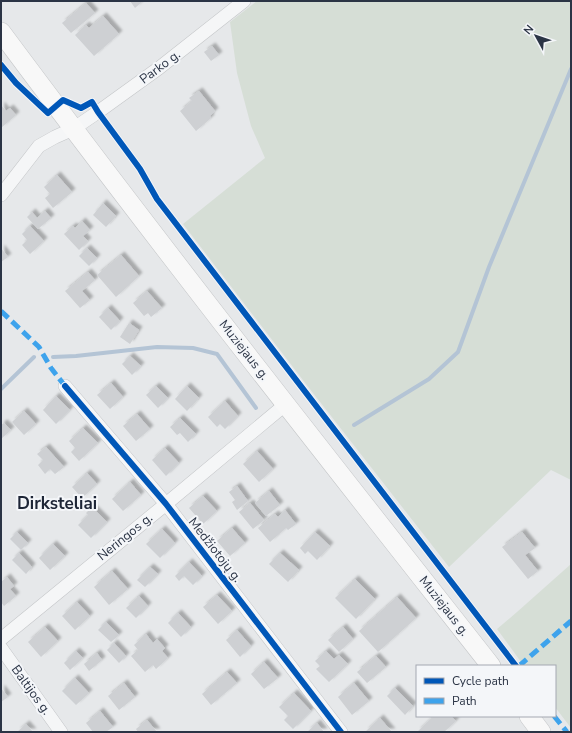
<svg xmlns="http://www.w3.org/2000/svg" width="572" height="733" viewBox="0 0 572 733" font-family="'Nunito Sans',sans-serif">
	<style>
		.green { fill: #d6ded6 }
		.lines { fill: none; stroke-linecap: round; stroke-linejoin: round }
		.stream { stroke: #b4c4d5; stroke-width: 4 }
		.building { fill: #ced0d3; filter: url(#shadow) }
		.minor-casing { stroke: #c4c6c8; stroke-width: 14 }
		.secondary-casing { stroke: #c4c6c8; stroke-width: 20 }
		.minor { stroke: #f5f6f7; stroke-width: 13 }
		.secondary { stroke: #f8f8f8; stroke-width: 19 }
		.quiet { stroke: #3ea3ec; stroke-width: 5; stroke-dasharray: 10 5; stroke-linecap: butt }
		.cycleway-casing { stroke: #f4f6f9; stroke-width: 8 }
		.cycleway { stroke: #0057b8; stroke-width: 6 }
		.labels { text-anchor: middle; dominant-baseline: central; stroke-width: 4; stroke-linejoin: round; paint-order: stroke }
		.street-label { font-size: 13px; fill: #2b3445; stroke: #f4f6f9 }
		.district-label { font-size: 17px; font-weight: bold; fill: #1d2536; stroke: #f4f6f9 }
	</style>
	<defs>
		<filter id="shadow"><feDropShadow dx="3.5" dy="-3.5" stdDeviation="1" flood-color="#0004"/></filter>
	</defs>
	<rect width="100%" height="100%" fill="#e6e8ea"/>
	<g class="green">
		<polygon points="257,1 571,1 571,480 551,470 449,567 306,384 183,224 265,158 251,126 237,73 230,22"/>
		<polygon points="571,564 571,728 555,707 555,666 524,666 497,629 517,612"/>
	</g>
	<g class="lines">
		<g class="stream">
			<polyline points="53,357 76,356 157,347 193,348 217,354 256,408"/>
			<polyline points="1,389 34,357"/>
			<polyline points="354,425 429,379 458,352 489,267 571,69"/>
		</g>
	</g>
	<g class="building">
		<polygon points="130,1 143,1 135,8"/>
		<polygon points="86,3 95,13 71,33 62,23"/>
		<polygon points="103,16 119,34 94,56 75,35 86,25 89,28"/>
		<polygon points="212,46 219,55 211,61 204,52"/>
		<polygon points="199,91 215,111 210,116 211,118 196,131 180,111 192,101 189,98"/>
		<polygon points="1,105 6,111 10,108 16,115 1,128"/>
		<polygon points="57,175 72,192 53,208 45,198 50,194 44,187"/>
		<polygon points="103,203 116,216 106,227 93,215"/>
		<polygon points="45,211 51,218 38,229 27,217 32,212 37,218"/>
		<polygon points="82,221 90,230 83,236 88,241 79,250 64,234 73,226 75,228"/>
		<polygon points="30,226 44,241 30,254 22,245 27,240 22,234"/>
		<polygon points="1,248 8,257 1,262"/>
		<polygon points="87,248 97,258 89,266 79,256"/>
		<polygon points="121,255 139,276 116,297 97,275"/>
		<polygon points="88,272 95,280 82,291 90,300 80,308 65,291"/>
		<polygon points="147,291 162,308 151,317 148,313 144,316 133,303"/>
		<polygon points="108,308 120,321 111,330 99,317"/>
		<polygon points="129,323 139,330 130,344 120,337"/>
		<polygon points="130,356 141,366 132,375 122,364"/>
		<polygon points="111,383 123,397 110,409 97,395"/>
		<polygon points="156,386 168,398 158,408 146,395"/>
		<polygon points="187,386 199,398 187,411 175,399"/>
		<polygon points="56,396 70,410 56,424 43,410"/>
		<polygon points="225,401 238,416 225,429 220,424 217,427 208,417"/>
		<polygon points="24,411 36,424 24,435 12,422"/>
		<polygon points="137,414 150,429 136,441 123,426"/>
		<polygon points="180,418 196,434 188,442 180,433 177,435 170,427"/>
		<polygon points="4,423 11,430 1,439 1,425"/>
		<polygon points="83,428 98,443 79,461 71,452 75,448 69,441"/>
		<polygon points="46,447 64,467 55,474 50,469 45,474 38,465 43,460 37,454"/>
		<polygon points="165,448 179,463 166,476 152,460"/>
		<polygon points="257,451 273,469 259,482 243,464"/>
		<polygon points="87,473 97,484 82,498 72,487"/>
		<polygon points="130,482 141,495 123,511 112,499"/>
		<polygon points="237,486 248,501 237,510 232,502 235,500 229,492"/>
		<polygon points="269,491 280,505 266,516 255,503"/>
		<polygon points="203,496 217,511 203,524 189,508"/>
		<polygon points="250,503 264,520 253,529 239,512"/>
		<polygon points="92,507 107,522 91,538 78,525 88,515 86,513"/>
		<polygon points="285,510 296,524 288,530 286,528 270,542 258,528 275,514 278,517"/>
		<polygon points="232,528 245,543 230,556 217,541"/>
		<polygon points="162,529 175,543 160,558 146,544"/>
		<polygon points="17,532 28,543 21,550 10,539"/>
		<polygon points="315,532 330,546 317,560 308,551 305,554 300,548"/>
		<polygon points="522,532 535,548 525,555 538,571 528,579 502,547"/>
		<polygon points="53,544 65,556 50,570 39,558"/>
		<polygon points="19,553 32,567 26,574 12,560"/>
		<polygon points="280,553 299,570 288,582 269,564"/>
		<polygon points="189,562 202,576 193,585 184,576 179,581 175,576"/>
		<polygon points="150,567 158,574 145,587 137,580"/>
		<polygon points="112,571 128,589 109,605 94,587"/>
		<polygon points="7,577 14,586 10,589 16,596 4,606 1,602 1,582"/>
		<polygon points="355,579 375,599 356,619 335,598"/>
		<polygon points="217,595 232,611 218,624 203,607"/>
		<polygon points="139,596 148,606 136,618 126,608"/>
		<polygon points="397,597 416,618 378,652 359,631"/>
		<polygon points="77,602 90,616 75,630 62,616"/>
		<polygon points="178,613 191,627 181,637 168,623"/>
		<polygon points="106,622 119,635 111,642 98,630"/>
		<polygon points="45,627 58,641 41,657 28,642"/>
		<polygon points="343,627 353,639 339,652 328,640"/>
		<polygon points="237,630 251,646 240,657 226,640"/>
		<polygon points="146,634 153,643 157,639 165,648 162,651 168,658 156,669 153,665 145,672 131,656 138,650 134,645"/>
		<polygon points="114,643 126,656 119,663 107,650"/>
		<polygon points="76,651 83,658 70,670 64,663"/>
		<polygon points="326,651 334,659 339,655 348,664 329,682 316,669 320,666 315,661"/>
		<polygon points="97,653 102,660 89,671 84,664"/>
		<polygon points="376,656 386,667 367,683 357,672"/>
		<polygon points="264,662 278,678 264,689 251,674"/>
		<polygon points="227,672 237,683 211,705 202,694"/>
		<polygon points="75,678 89,693 76,705 62,691"/>
		<polygon points="124,683 135,697 119,710 108,696"/>
		<polygon points="354,683 369,701 352,715 338,697"/>
		<polygon points="1,688 8,697 1,702"/>
		<polygon points="395,688 413,706 405,715 387,696"/>
		<polygon points="294,693 311,711 293,729 284,720 288,716 279,707"/>
		<polygon points="100,711 113,727 106,732 93,732 86,723"/>
		<polygon points="434,716 451,716 456,721 444,732 417,732"/>
		<polygon points="380,718 392,732 365,732"/>
		<polygon points="147,720 157,732 138,732 136,729"/>
		<polygon points="317,723 324,732 307,732"/>
		<polygon points="26,724 33,732 17,732"/>
	</g>
	<g class="lines">
		<defs>
			<g id="minor">
				<polyline points="1,195 39,146 55,137 73,129 98,112 159,68 244,1"/>
				<polyline points="65,386 166,504 341,732"/>
				<polyline points="1,639 166,504 286,404"/>
				<polyline points="1,648 61,732"/>
			</g>
			<g id="secondary">
				<path d="M1,32C160,246 326,456 491,666"/>
				<polyline points="529,716 541,732"/>
			</g>
		</defs>
		<use href="#minor" class="minor-casing"/>
		<use href="#secondary" class="secondary-casing"/>
		<use href="#minor" class="minor"/>
		<use href="#secondary" class="secondary"/>
		<g class="quiet">
			<polyline points="1,311 39,347 51,368 65,386"/>
			<polyline points="519,666 571,621"/>
			<polyline points="554,716 567,732"/>
		</g>
		<defs>
			<g id="cycleway">
				<polyline points="1,65 16,83 48,113 63,100 81,108 92,102 98,112 140,169 157,199 516,666"/>
				<polyline points="65,386 166,504 341,732"/>
			</g>
		</defs>
		<use href="#cycleway" class="cycleway-casing"/>
		<use href="#cycleway" class="cycleway"/>
	</g>
	<g class="labels">
		<g class="street-label">
			<text transform="translate(160 67) rotate(-37)">Parko g.</text>
			<text transform="translate(244 350) rotate(52)">Muziejaus g.</text>
			<text transform="translate(125 537) rotate(-39)">Neringos g.</text>
			<text transform="translate(215 550) rotate(52)">Medžiotojų g.</text>
			<text transform="translate(444 606) rotate(52)">Muziejaus g.</text>
			<text transform="translate(31 690) rotate(54)">Baltijos g.</text>
		</g>
		<g class="district-label">
			<text x="57" y="503">Dirksteliai</text>
		</g>
	</g>
	<rect width="572" height="733" fill="none" stroke="#2b3445" stroke-width="4"/>
	<rect x="416" y="665" width="140" height="52" fill="#f4f6f9" stroke="#a4a8b1"/>
	<rect x="424" y="678" width="20" height="6" fill="#0057b8" stroke="#a4a8b1"/>
	<text x="452" y="685" font-size="12" fill="#2b3445">Cycle path</text>
	<rect x="424" y="698" width="20" height="6" fill="#3ea3ec" stroke="#a4a8b1"/>
	<text x="452" y="705" font-size="12" fill="#2b3445">Path</text>
	<g transform="translate(536 36) rotate(310)" stroke="#f4f6f9" stroke-width="3" paint-order="stroke">
	<path d="M0-3L7 15L0 10L-7 15Z" fill="#2b3445"/>
	<text y="-6" font-size="11" font-weight="bold" text-anchor="middle" fill="#2b3445">N</text>
	</g>
</svg>
